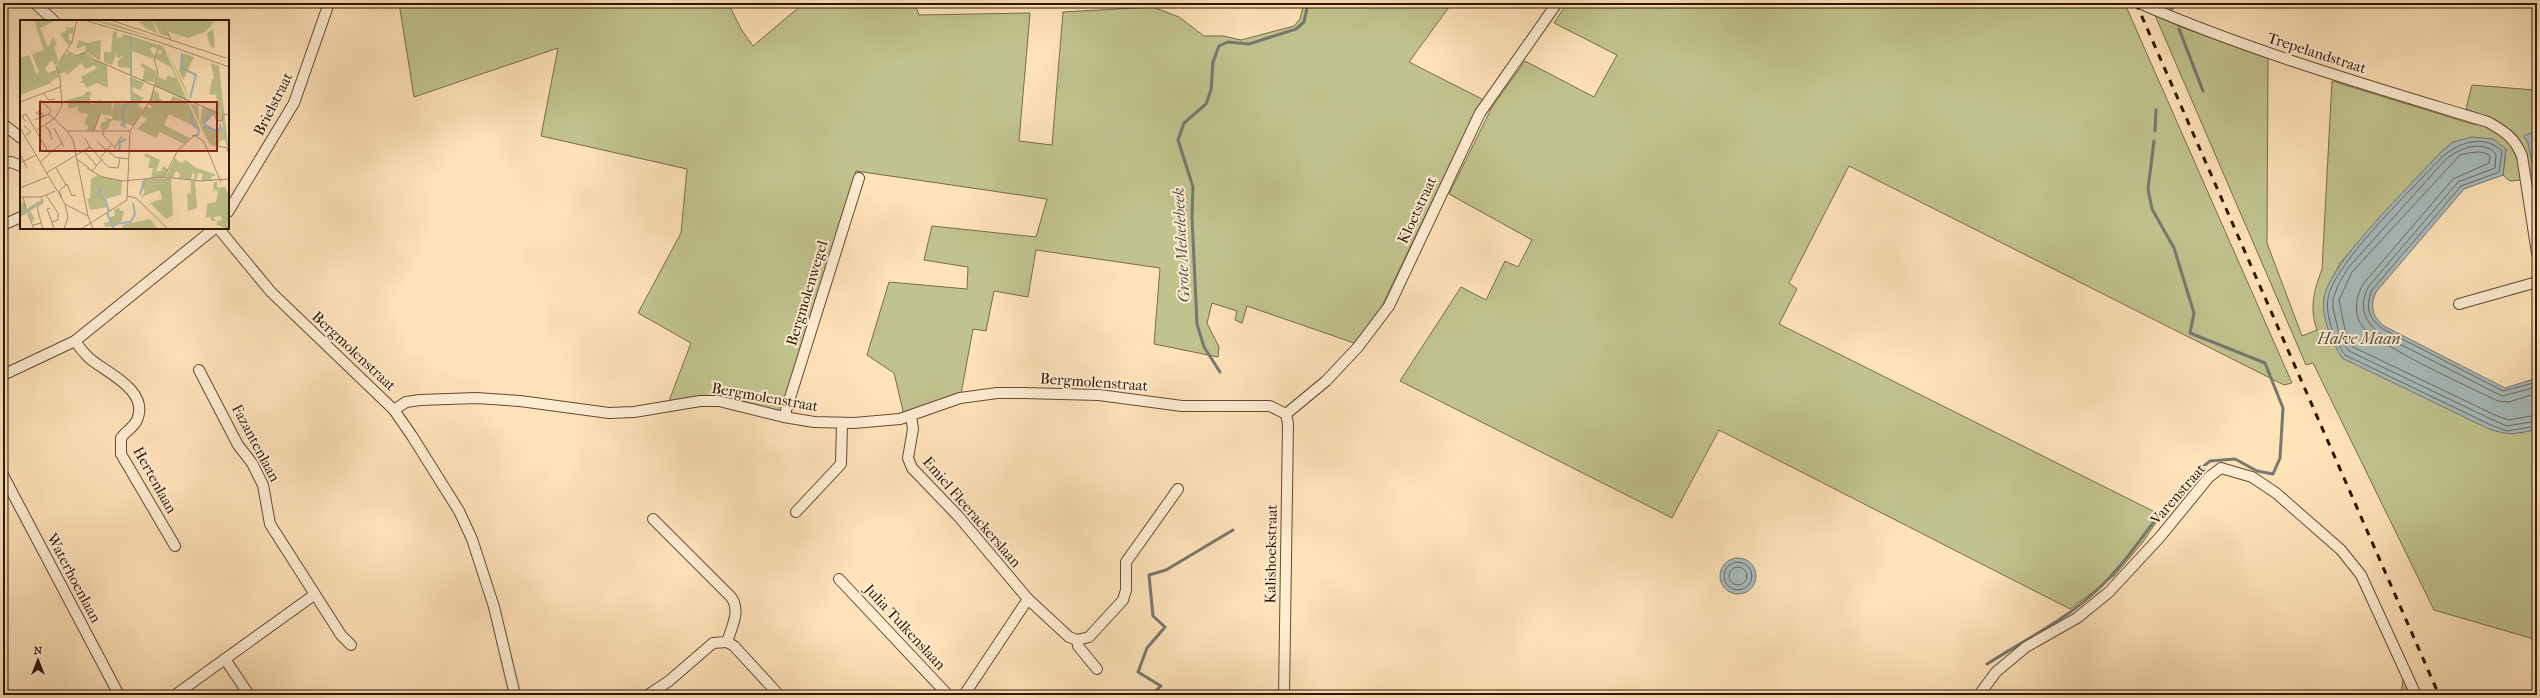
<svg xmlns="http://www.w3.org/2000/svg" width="2540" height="698" viewBox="0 0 2540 698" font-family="'IM FELL French Canon',serif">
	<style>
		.green { fill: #c1c38e; stroke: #786c49 }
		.water { fill: #a6babb; stroke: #767872 }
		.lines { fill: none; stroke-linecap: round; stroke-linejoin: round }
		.shore { stroke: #6a6860; stroke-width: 1 }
		.stream { stroke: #767872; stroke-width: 3 }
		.street-casing { stroke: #634931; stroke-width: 12 }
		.street { stroke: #feecd1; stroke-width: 10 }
		.rail { stroke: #2f1604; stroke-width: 3; stroke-dasharray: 7 7; stroke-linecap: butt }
		.labels { text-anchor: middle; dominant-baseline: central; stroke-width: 4; stroke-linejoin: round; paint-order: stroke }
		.street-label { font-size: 15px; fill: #2f1604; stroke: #feecd1 }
		.water-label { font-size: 16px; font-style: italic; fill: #594f44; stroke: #feecd1 }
		.inset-river { fill: none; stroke: #a6babb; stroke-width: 2 }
		.inset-road { fill: none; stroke: #ab9070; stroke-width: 1 }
		.view { fill: #8f2418; fill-opacity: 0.15; stroke: #8f2418; stroke-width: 2 }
		.inset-edge { fill: none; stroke: #2f1604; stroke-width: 2 }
	</style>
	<rect width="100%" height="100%" fill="#fee2b8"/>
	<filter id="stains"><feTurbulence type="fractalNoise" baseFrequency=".005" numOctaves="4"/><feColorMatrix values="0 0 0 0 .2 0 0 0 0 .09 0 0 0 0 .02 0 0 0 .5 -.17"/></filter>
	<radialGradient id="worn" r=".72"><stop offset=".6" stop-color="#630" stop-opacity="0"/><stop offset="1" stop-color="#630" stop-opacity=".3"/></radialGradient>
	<g class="green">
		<polygon points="399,3 728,3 741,29 753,46 804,3 904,3 916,7 919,15 1030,13 1019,141 1052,145 1063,12 1153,7 1179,17 1204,36 1223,36 1241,40 1294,26 1300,19 1304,3 1452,3 1409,62 1484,100 1473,116 1381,308 1354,343 1247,306 1242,323 1235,320 1237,311 1212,303 1207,323 1219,347 1218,357 1154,344 1160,268 1036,250 1028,297 994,291 986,331 973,329 961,394 904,415 894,373 867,355 889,282 967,289 968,267 924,260 932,226 1036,237 1047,199 856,171 784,412 719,395 669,401 691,343 638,313 681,233 687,169 541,136 558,48 414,97"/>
		<polygon points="1567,3 2125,4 2292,383 2284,385 1849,166 1789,283 1797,289 1779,324 2161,515 2143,542 2114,576 2070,609 1719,430 1672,518 1400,381 1461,287 1486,300 1505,261 1518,267 1532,240 1449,194 1492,107 1525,61 1594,97 1617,55 1554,23"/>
		<polygon points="2151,3 2177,3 2171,12"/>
		<path d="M2155,15L2181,27L2268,58L2267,243L2302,336L2317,330C2309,307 2314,291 2322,269L2332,81L2472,124C2505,126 2518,151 2522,180L2510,181L2503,175L2506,149L2453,142L2440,153L2340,263L2324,297V309L2520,433L2537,429V640L2434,610L2313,363L2306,365Z"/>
		<path d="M2472,85L2534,90L2537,111V228C2534,208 2529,150 2517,136C2505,123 2482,115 2466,109Z"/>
		<polygon points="2403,679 2411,695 2401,695"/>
	</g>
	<g class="water">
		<polygon points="2537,130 2537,187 2528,143 2524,136"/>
		<path d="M2472,137L2493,139L2506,149L2503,175L2464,189L2376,292C2370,307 2372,316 2384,326L2505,388L2537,378V429C2517,434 2509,436 2489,429L2342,358C2332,341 2321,318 2324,298C2329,263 2414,182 2440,153L2453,142Z"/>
		<circle cx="1738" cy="576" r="18"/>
	</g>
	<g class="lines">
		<g class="shore">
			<path d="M2537,382L2503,391L2383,329C2368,318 2365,307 2372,290L2461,186L2499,172L2502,151C2484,134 2460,142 2443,156C2416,185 2334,263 2328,298C2325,316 2335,341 2345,355L2491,425L2507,431L2537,426"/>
			<path d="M2537,387L2502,396L2380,334C2364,321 2358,305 2369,286L2458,182L2495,168L2496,154C2482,139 2460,148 2446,159L2348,268L2338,285L2333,299V308L2340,338L2349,351L2493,420L2507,426L2537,421"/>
			<path d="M2537,393L2509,402L2498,401C2473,389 2375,344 2362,326C2353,313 2356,295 2364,283L2453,179L2489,163L2490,156C2483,149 2469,153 2460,155L2352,272L2339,300L2346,335L2353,347L2495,415L2508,420L2537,415"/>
			<circle cx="1738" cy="576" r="14"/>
			<circle cx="1738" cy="576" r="9"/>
		</g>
		<g class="stream">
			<polyline points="2169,3 2171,8"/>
			<polyline points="2179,29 2203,91"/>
			<polyline points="2155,131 2156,110"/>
			<polyline points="1220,372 1204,347 1197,324 1192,217 1193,187 1178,140 1184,123 1206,104 1211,90 1213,62 1219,46 1228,42 1249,44 1296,29 1304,22 1308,3"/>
			<path d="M1987,664C2023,641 2064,621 2096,591C2139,552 2164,496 2210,461L2235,459L2257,471L2273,474L2280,458L2283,408L2265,363L2190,333L2194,313L2174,248L2152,209L2148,189L2154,141"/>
			<polyline points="1151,695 1161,686 1138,672 1147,648 1165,627 1153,616 1149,575 1166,570 1233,530"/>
			<polyline points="1966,695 1967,692"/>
		</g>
		<defs>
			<g id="street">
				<polyline points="35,3 54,21"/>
				<path d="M2139,3C2252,52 2370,86 2488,122C2504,131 2515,138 2522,156L2537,253"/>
				<polyline points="3,124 21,138"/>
				<polyline points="3,164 11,162 21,166"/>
				<polyline points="228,212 294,103 329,3"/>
				<polyline points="3,225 21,217"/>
				<polyline points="218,228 271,292 394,410 412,436 459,511 472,539 494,607 515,695"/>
				<polyline points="2459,304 2537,282"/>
				<path d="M75,341C79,347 84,353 89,358C105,372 150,390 137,420C134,427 126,431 121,438V454L175,546"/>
				<polyline points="199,370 238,445 252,463 263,485 270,524 341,635 351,645"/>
				<polyline points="3,375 75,341 215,228"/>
				<polyline points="394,410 406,402 420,400 476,398 520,401 609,413 634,412 700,401 719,401 784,417 814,422 854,423 900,419 960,398 997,393 1023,393 1099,395 1182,406 1270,406 1286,414"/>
				<polyline points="1286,414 1326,381 1358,347 1389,306 1480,113 1557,3"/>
				<polyline points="911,416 913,429 908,458 912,468 959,517 1028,599 1069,637 1077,640 1078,646 1097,669"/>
				<polyline points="784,417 859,178"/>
				<polyline points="3,475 119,695"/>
				<polyline points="796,512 841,464 842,423"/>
				<polyline points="839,579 948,695"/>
				<polyline points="1077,640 1089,637 1123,600 1126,590 1126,562 1178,489"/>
				<polyline points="727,642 734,646 779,695"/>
				<polyline points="225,659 249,695"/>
				<polyline points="175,695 314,595"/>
				<path d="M648,695L669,681L713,643L727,642C732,626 741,611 731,597L653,519"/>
				<polyline points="964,695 1028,599"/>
				<polyline points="1284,695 1288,424 1286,414"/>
				<polyline points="1979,695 1996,672 2026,647 2077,618 2109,592 2160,537 2209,477 2221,468 2252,477 2276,493 2341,550 2361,575 2416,695"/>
			</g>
		</defs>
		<use href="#street" class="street-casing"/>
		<use href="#street" class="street"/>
		<polyline class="rail" points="2136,3 2439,695"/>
	</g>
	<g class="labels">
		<g class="street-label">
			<text transform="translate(2317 53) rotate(18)">Trepelandstraat</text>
			<text transform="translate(273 104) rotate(-63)">Brielstraat</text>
			<text transform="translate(1417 210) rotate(-65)">Kloetstraat</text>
			<text transform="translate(807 293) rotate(-73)">Bergmolenwegel</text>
			<text transform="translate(354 351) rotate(43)">Bergmolenstraat</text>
			<text transform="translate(1094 382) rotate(4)">Bergmolenstraat</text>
			<text transform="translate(765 397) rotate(10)">Bergmolenstraat</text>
			<text transform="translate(256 443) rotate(62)">Fazantenlaan</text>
			<text transform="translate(155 480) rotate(61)">Hertenlaan</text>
			<text transform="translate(2178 494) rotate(-49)">Varenstraat</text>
			<text transform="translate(972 512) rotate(49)">Emiel Fleerackerslaan</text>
			<text transform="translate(1271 554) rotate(-89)">Kalishoekstraat</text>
			<text transform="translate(74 578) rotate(62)">Waterhoenlaan</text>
			<text transform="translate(905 627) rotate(47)">Julia Tulkenslaan</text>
		</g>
		<g class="water-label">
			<text transform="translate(1181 245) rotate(-93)">Grote Melselebeek</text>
			<text x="2359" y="338">Halve Maan</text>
		</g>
	</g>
	<g transform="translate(20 20)">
		<rect width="209" height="209" fill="#fee2b8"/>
		<path d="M14,0H36L20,8L28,27L33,17L37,25L34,26L38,40L35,46L32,40L25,48L28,53L36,50L39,57L31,61V63L0,75V38L9,35L16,54L19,52L12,34L24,30ZM71,0L92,3L135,18H134ZM117,0H132L138,14L126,8ZM133,0H141L149,17L140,14ZM143,0H196L185,12L168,18L149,12ZM54,7L53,14H49V20L53,21L49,25L47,24L40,14L46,11V8ZM193,9L195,27L194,28L190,26L187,13ZM93,11L97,12V18L103,17V14L139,25L137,29L132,27L130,29L134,35L133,39L112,31L111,48L98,47V41L104,36L97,38L96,34L92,45L84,42V32H91ZM59,20L68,23L81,20L80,41L65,31L66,25L56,29ZM140,26H143L168,82L135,66L138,57L146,60L147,56L156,58L151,47L134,38L136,33L141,34L142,31L138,30ZM145,27L165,67L170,82ZM64,32L71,39L87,44L88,68L77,63L67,68L64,63H59L63,61L61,57L81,46L76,48L74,45L66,49L61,43L47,55L45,52L39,54L37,48L44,35L49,33L55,37ZM162,33L174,37L163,60L159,51ZM122,43L137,52L135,62L122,61L125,49L121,46ZM191,43L199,46L209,134L205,120L200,121L198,127L190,125L181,107L170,83L178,86L180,105L182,88L198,90L196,75L189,74L192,59H194ZM192,92L196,95L197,101H202L204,110L195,112L182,106L183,100ZM111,57L124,63L120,70L111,66V71L124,78L118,86L123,89L114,106L105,103V107L100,106L101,101L92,100L87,109L83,111L80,107L82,102H87L85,98L92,99L93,96L80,94L74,111L67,110L68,106L64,104L68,94L58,92V86L49,89L47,80L62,76L68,71L72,73L69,76L72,85L78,80L92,83L91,92L94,83L110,84L113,74L111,72ZM133,70L139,73V78L144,82L150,81L153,76L168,82L180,109L149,94L144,105L170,118L164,124L140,112L136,118L117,109L127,99L121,96L126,86L131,89L132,86L128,84ZM126,133L140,140L136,151H141L143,146L148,149L144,157L131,158L133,148H128L130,139L124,136ZM155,138L161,143L166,140L176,148L195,154V156H192L191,161H181L183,154L178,153L176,161L174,160L175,154L172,153L171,160L159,158L160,154L156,151L153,158L146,156ZM77,155L102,161L101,175L85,179L88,186L84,188L70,190L67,179L70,178L71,159ZM151,158L153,195L146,199L130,183L142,179L140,170L121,177L125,172L122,167L124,159ZM171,161H175L177,188L168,191L167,174L171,173ZM194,162H197V168L205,167L209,176V209L197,205V201L202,200L201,196L193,197L196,201H191V197L186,198L187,184L196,182L198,173L196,169L193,172ZM21,180L23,182L10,191L15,199L12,202L8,193L0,197V182H4L8,191ZM99,187L100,191H104L101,202L92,205H101L85,207L84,203L90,202L89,198L95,195L94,190ZM130,199L136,207L135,209H104L102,205Z" fill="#c1c38e" fill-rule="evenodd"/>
		<path d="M192,92L194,94L185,104L195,109L199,108V101L204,110L195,112L183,107V100Z" fill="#a6babb"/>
		<path class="inset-river" d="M111,16V55M161,48L162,33M162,48L176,55L170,78M170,92L173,105L179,110L178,115L172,116M105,108L102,92L105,85L112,81L111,57M99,132L100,122L106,119M80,168L79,175L85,179L89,191M120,175L124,160M87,193L94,209M0,195L19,182M93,207L95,204L110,202L113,198L115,194L113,183"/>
		<path class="inset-road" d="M64,0L139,22L209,47M90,0L206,38M142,0L151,20M47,31L56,36L65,32L73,39L193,91L197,101H202L203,94L209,95M23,73L29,80L35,79M20,80L31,90L29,94M0,82L40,67M29,94L47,111L53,120L68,196M23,97L16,93L20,91L24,96M15,100L29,94M5,101L2,96L6,94L29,133M4,106L11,112L6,115M25,106L29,110L32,120M0,108L45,184L48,197L44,209M34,108L44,127M17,110L35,98L42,86L40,57L36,47L52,22L57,0M47,111H110M74,111L80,94M83,111V115L96,129M110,111L131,79L138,54L134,38L140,25M78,122L87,131M198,126L207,128L209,135M70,127L88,147L98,148L100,138M95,127L102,116M87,130L95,137L109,139M64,131L76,145M0,134L7,148M81,137L92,124M57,139L69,148M20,142L42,123M0,143L16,135M36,148L46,165M67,148L82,157L104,161L144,157L181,161L209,159M72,151L82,139M26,153L70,127L65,118M144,157L158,130L175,115L184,122L201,162M0,168L27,157M26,175L38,193V200L32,202L34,209M107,176L116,178L148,209M0,177H21L35,171M3,177L6,189M42,177L39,171L47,164L52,176L56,175M45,184L68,196L73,209M30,188L27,189L32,202M8,194L14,209M21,203L17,187L23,182L21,177M13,205L21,203L23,209M61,209L107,180L110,111"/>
		<path class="view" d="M20,82H197V131H20Z"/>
		<rect width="209" height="209" class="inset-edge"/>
	</g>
	<rect width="2540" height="698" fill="none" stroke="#fee2b8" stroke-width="16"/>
	<rect x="4" y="4" width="2532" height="690" fill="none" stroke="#2f1604" stroke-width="2"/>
	<rect x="8" y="8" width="2524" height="682" fill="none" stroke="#2f1604"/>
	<g transform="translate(38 660)" stroke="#feecd1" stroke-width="3" paint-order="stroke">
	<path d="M0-3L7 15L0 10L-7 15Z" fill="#2f1604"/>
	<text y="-6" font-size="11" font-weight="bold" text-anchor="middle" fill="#2f1604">N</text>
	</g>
	<rect width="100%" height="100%" filter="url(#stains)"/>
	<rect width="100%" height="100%" fill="url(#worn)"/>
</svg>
